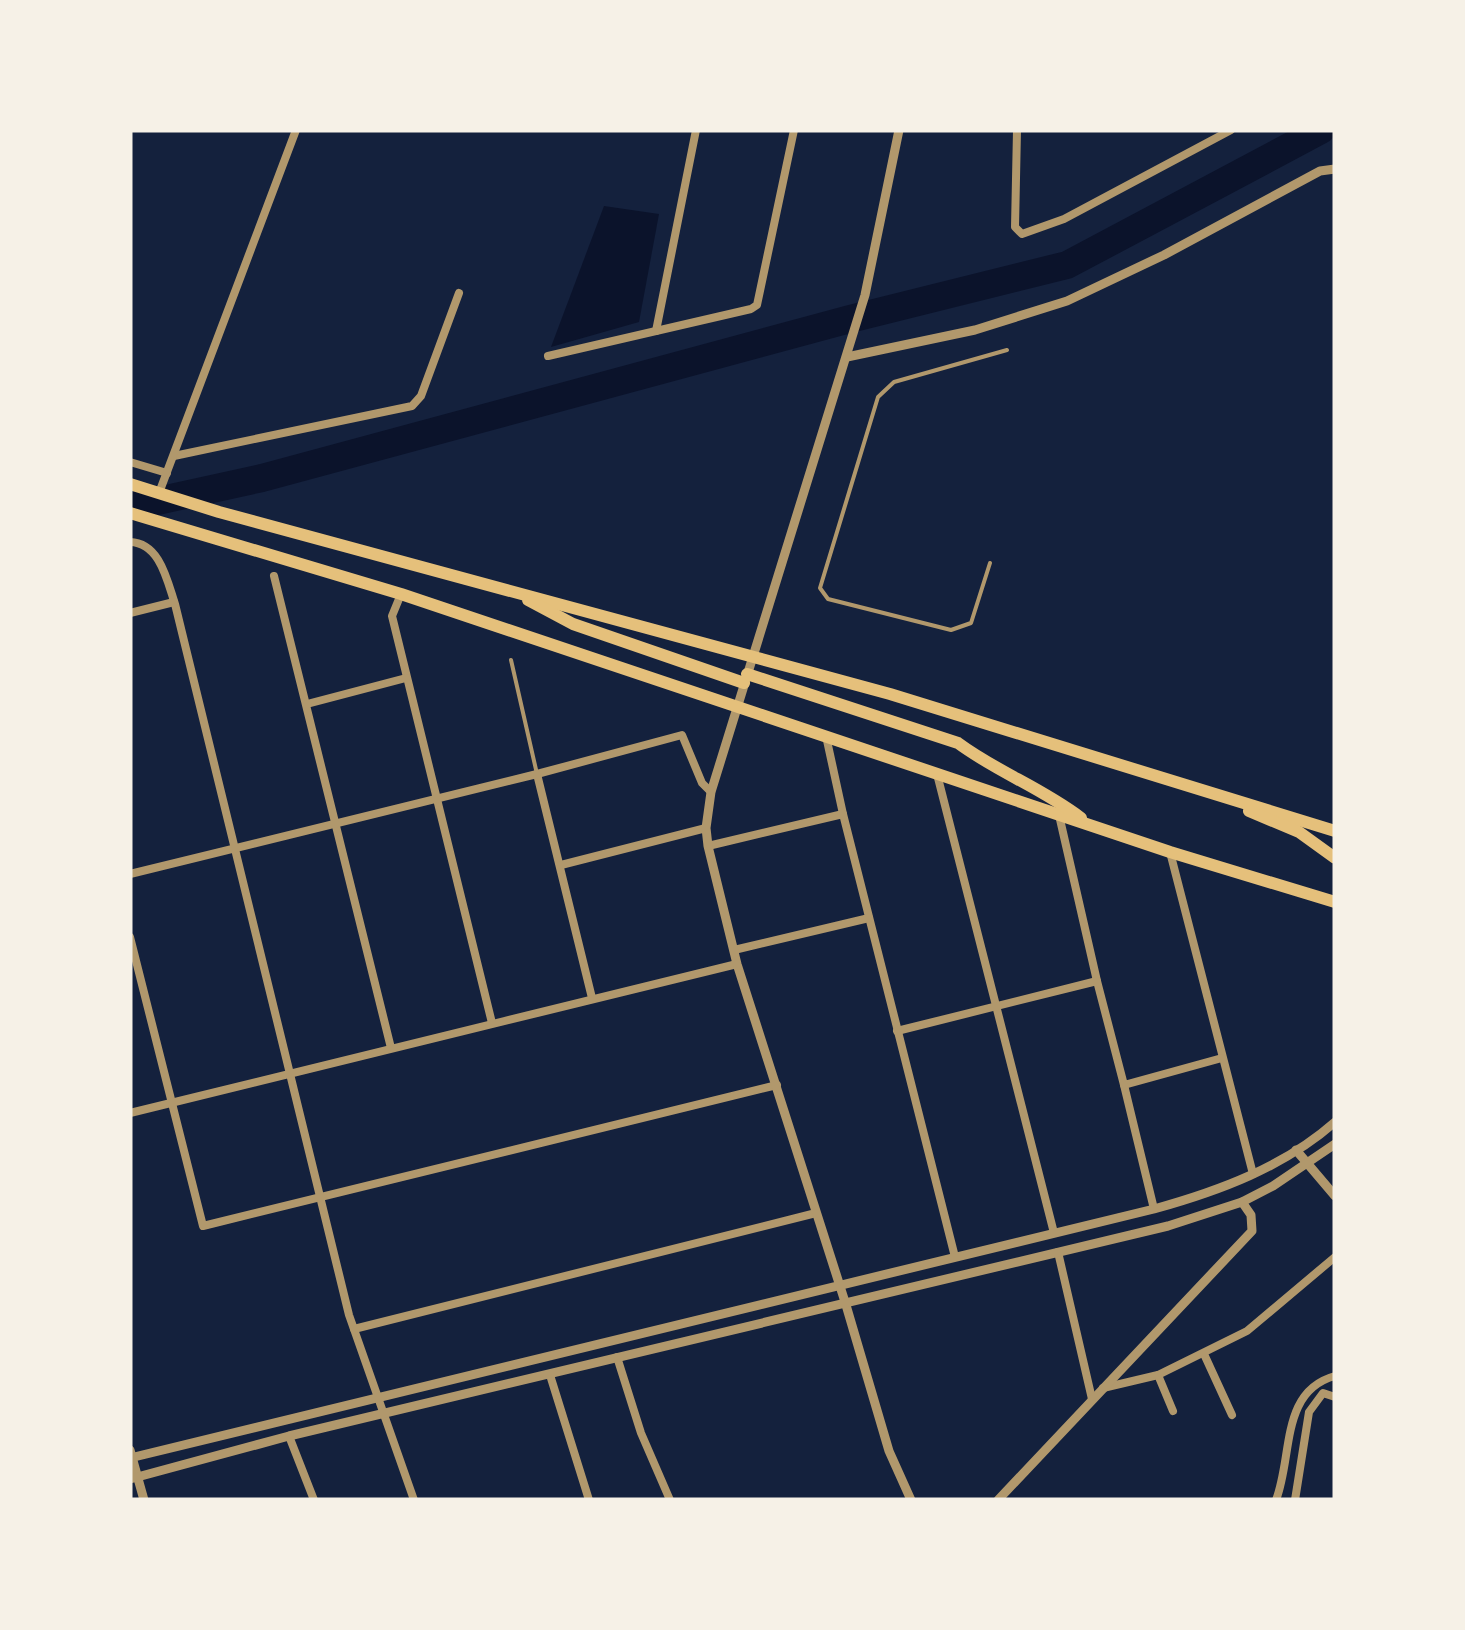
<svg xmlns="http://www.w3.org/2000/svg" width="1465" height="1630" viewBox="0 0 1465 1630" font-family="Ubuntu,sans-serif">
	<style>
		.water { fill: #0b132b }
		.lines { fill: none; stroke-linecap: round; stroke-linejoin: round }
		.river { stroke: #0b132b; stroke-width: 28 }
		.service { stroke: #b1986c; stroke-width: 4 }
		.minor { stroke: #b1986c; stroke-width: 8 }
		.tertiary { stroke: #b1986c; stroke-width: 9 }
		.trunk { stroke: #e5c07b; stroke-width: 12 }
	</style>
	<rect width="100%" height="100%" fill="#14213d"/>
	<polygon class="water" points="604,206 659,214 639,322 551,347"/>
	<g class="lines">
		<polyline class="river" points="130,507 262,478 850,319 1067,265 1321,130"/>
		<g class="service">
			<polyline points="990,563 971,623 951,630 828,599 820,588 878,397 894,382 1007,350"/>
			<polyline points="511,660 537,774"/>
		</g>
		<g class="minor">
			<polyline points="1017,130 1015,227 1022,234 1064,219 1231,130"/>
			<polyline points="656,331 696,130"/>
			<polyline points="548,356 751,309 757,305 794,130"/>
			<polyline points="174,456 412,406 421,396 459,293"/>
			<polyline points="130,462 167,473"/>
			<polyline points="159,493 296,130"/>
			<path d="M130,542C160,543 167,580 175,604L349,1315L414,1500"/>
			<polyline points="274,576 391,1048"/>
			<polyline points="401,594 392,616 492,1023"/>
			<polyline points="130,613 174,602"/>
			<polyline points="307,704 406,678"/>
			<polyline points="826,736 843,814"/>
			<polyline points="537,774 592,998"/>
			<polyline points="937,774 1054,1233"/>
			<polyline points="1059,815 1097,981"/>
			<polyline points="708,846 843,814 955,1257"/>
			<polyline points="1170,852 1253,1174"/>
			<polyline points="561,865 706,828"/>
			<polyline points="130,874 537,774 682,735 702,783 711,792"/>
			<polyline points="130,937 203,1226 777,1085"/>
			<polyline points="734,950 869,918"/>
			<polyline points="897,1031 1097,981 1124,1085 1222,1058"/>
			<polyline points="1124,1085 1154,1209"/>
			<polyline points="130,1113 737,964"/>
			<polyline points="1058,1252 1092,1399"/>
			<polyline points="354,1329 816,1213"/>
			<polyline points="1204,1354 1232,1415"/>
			<polyline points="617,1357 641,1433 670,1500"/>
			<polyline points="550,1375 589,1500"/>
			<polyline points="1103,1388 1158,1375"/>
			<polyline points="1173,1411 1158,1375 1247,1331 1335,1257"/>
			<polyline points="289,1436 314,1500"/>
			<path d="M1276,1500C1293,1456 1280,1391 1335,1376"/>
			<polyline points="1295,1500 1309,1412 1323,1393 1335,1397"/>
		</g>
		<g class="tertiary">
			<polyline points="899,130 865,295 711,792 706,828 708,846 737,964 846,1305 889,1451 911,1500"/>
			<polyline points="847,357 975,330 1067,301 1164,255 1320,171 1335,169"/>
			<polyline points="1296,1150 1335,1196"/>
			<polyline points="130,1450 144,1500"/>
			<path d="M130,1458L1154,1209C1219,1191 1284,1167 1335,1122"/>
			<polyline points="130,1479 289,1436 1168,1226 1242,1202 1273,1186 1335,1144"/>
			<polyline points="998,1500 1252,1231 1251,1215 1242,1202"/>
		</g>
		<g class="trunk">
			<polyline points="130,484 219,512 890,694 1335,831"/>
			<polyline points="130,513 401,594 1170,852 1335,902"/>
			<polyline points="528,600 573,624 744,683"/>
			<path d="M747,674L958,743C997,772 1042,788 1081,818"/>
			<polyline points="1249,811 1299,832 1335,858"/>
		</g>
	</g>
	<rect width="1465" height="1630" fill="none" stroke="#f6f1e7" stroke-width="265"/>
</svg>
